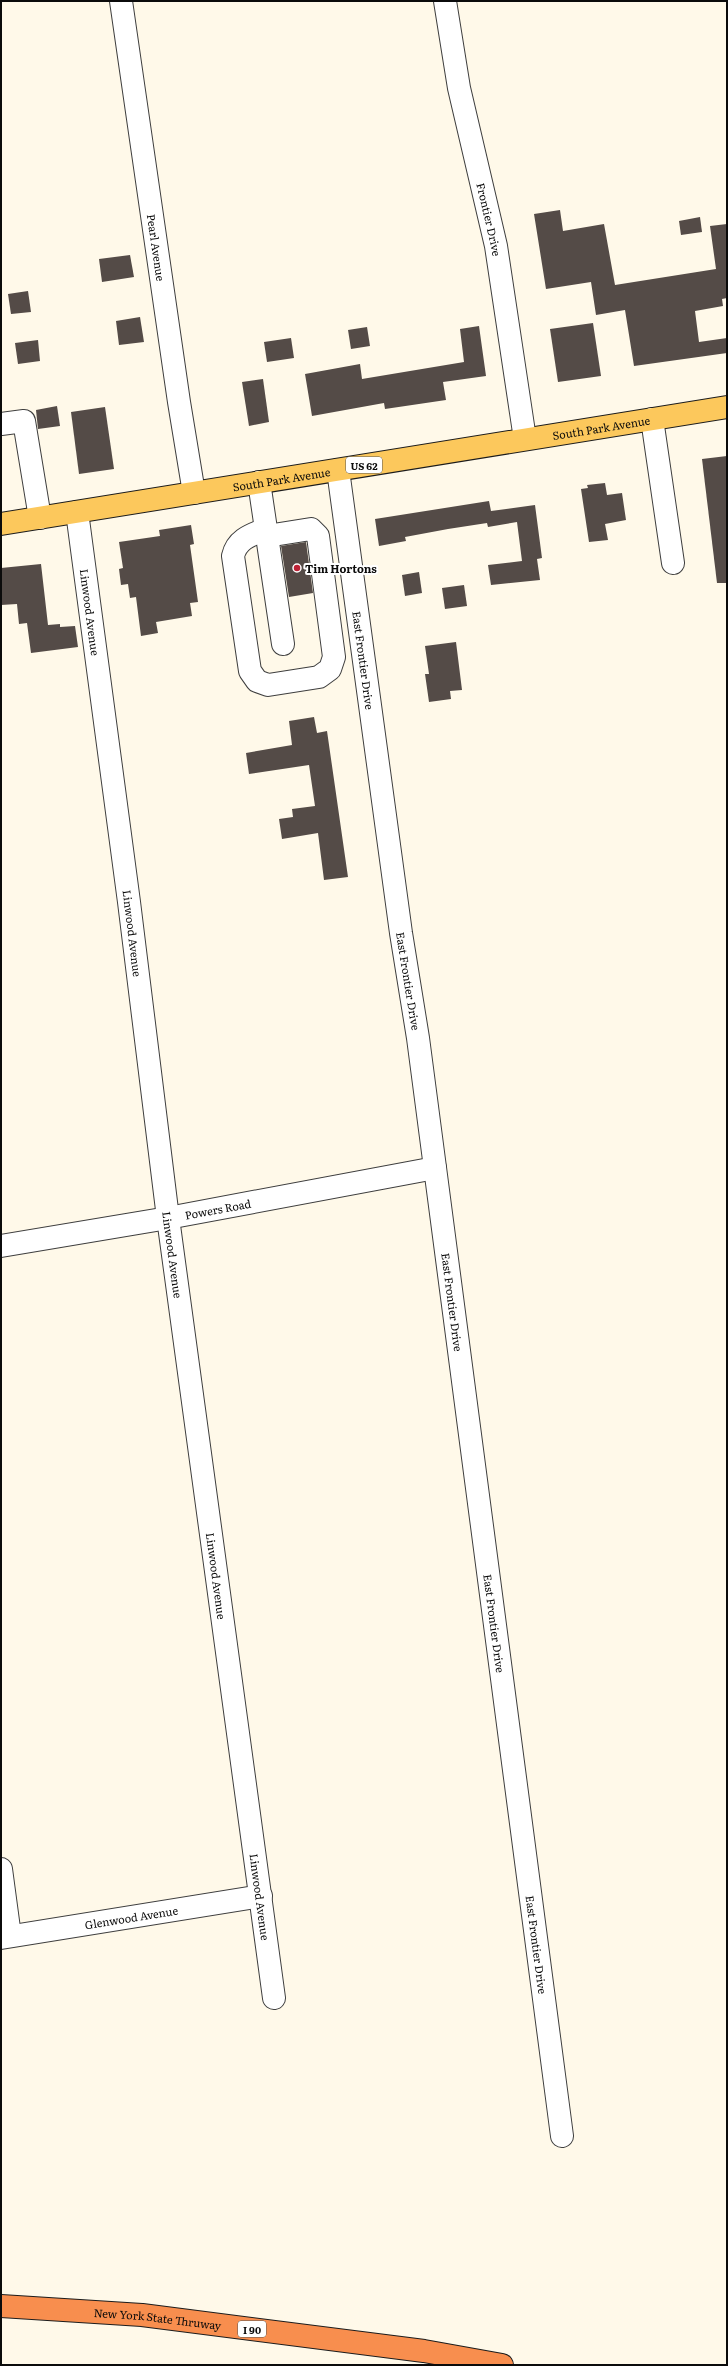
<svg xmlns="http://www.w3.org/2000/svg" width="728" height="2366" viewBox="0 0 728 2366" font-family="Literata,serif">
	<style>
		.building { fill: #544b47 }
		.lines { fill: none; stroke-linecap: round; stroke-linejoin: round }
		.minor-casing { stroke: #3e3e3e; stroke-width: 24 }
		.major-casing { stroke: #1c1c1c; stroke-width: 24 }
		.highway-casing { stroke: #1c1c1c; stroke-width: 24 }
		.minor { stroke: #fff; stroke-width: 22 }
		.major { stroke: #fcc85c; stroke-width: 22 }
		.highway { stroke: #f88e4e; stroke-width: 22 }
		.poi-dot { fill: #bd2135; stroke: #fff; stroke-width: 1.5 }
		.labels { text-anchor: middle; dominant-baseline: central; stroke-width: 4; stroke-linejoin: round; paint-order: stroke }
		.shield { fill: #fff; stroke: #545454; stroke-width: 1 }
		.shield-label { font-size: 10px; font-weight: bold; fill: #0b0b0b }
		.street-label { font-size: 11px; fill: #0b0b0b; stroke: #fff }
		.poi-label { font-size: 11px; font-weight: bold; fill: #0b0b0b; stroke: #fff; text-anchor: start }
	</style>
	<rect width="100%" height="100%" fill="#fff9e9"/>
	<g class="building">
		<polygon points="560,210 563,231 604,224 615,285 716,269 710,226 727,224 727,298 722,299 723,306 695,311 699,342 727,338 727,353 634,366 625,310 596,315 591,282 546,289 534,214"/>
		<polygon points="700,217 702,232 681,235 679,221"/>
		<polygon points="130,255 134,277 102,282 99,259"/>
		<polygon points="28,291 31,312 11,314 8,294"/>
		<polygon points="140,317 144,342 119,345 116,321"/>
		<polygon points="593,323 601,376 558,382 550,329"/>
		<polygon points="479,326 486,376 443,382 446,400 385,409 384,403 312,416 305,374 360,364 362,379 464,362 460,329"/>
		<polygon points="367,327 370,346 351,349 348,330"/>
		<polygon points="291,338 294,358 267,362 264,342"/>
		<polygon points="38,340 40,361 18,364 15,343"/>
		<polygon points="263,379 269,422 249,426 242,382"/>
		<polygon points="57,406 60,426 38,429 36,410"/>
		<polygon points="105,407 114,469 79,474 71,412"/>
		<polygon points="727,456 727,583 717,583 702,459"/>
		<polygon points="605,483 607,495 622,493 626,520 605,524 608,540 589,542 581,489 588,488 587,485"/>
		<polygon points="489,501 491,511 535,505 542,558 537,559 540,580 491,585 488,565 522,561 517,522 488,527 487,523 448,529 405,537 406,541 379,546 375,519"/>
		<polygon points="191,525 194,544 190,545 198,602 190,603 192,616 156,622 158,633 141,636 136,597 130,598 128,584 121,585 119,569 123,568 119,542 160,536 159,530"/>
		<polygon points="306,542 313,593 289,597 281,546"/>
		<polygon points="41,564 48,625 60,624 60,627 75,626 78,647 31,653 27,623 19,624 17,604 1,605 1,568"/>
		<polygon points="419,572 422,593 405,596 402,575"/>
		<polygon points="464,585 467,606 445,609 442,588"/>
		<polygon points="456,642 462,690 450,691 451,699 429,702 425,674 429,674 425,646"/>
		<polygon points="314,717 317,733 327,731 348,877 324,880 318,833 282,839 279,819 293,817 292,809 315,806 309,765 249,774 246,753 292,745 289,721"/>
	</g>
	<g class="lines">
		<defs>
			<g id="minor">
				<path id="s1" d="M121,1L179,402L194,493"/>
				<path id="s2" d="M445,1L459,88L496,246L525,439"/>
				<polyline points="652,419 673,563"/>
				<polyline points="1,424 24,421 40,518"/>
				<path id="s3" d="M338,470L401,933L418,1038L562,2136"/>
				<polyline points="259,482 283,644"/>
				<path id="s4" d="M77,512L129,902L168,1218L274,1998"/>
				<path d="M266,529C251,535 237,539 233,556L250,671L257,681L268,685L319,677L330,669L334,657L318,536L311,529L267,536"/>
				<path id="s5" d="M1,1246L168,1218L435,1168"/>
				<polyline points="1,1869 10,1936"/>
				<path id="s6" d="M1,1938L261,1896"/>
			</g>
			<g id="major">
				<path id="s7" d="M1,524L727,407"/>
			</g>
			<g id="highway">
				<path id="s8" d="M1,2306L142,2315L424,2351L502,2365"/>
			</g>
		</defs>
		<use href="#minor" class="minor-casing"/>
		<use href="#major" class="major-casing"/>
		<use href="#highway" class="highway-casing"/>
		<use href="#minor" class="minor"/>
		<use href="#major" class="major"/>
		<use href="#highway" class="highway"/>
	</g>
	<circle class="poi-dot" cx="297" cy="568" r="4"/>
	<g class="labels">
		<g class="shield">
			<rect x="346" y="457" width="36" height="16" rx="3"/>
			<rect x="238" y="2321" width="28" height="16" rx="3"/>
		</g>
		<g class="shield-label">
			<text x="364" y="465">US 62</text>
			<text x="252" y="2329">I 90</text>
		</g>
		<g class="street-label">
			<text stroke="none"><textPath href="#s2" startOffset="223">Frontier Drive</textPath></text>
			<text stroke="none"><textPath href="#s1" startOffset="249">Pearl Avenue</textPath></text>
			<text stroke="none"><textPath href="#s7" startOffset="608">South Park Avenue</textPath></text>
			<text stroke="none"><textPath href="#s7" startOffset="284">South Park Avenue</textPath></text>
			<text stroke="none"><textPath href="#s4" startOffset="101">Linwood Avenue</textPath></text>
			<text stroke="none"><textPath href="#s3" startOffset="192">East Frontier Drive</textPath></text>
			<text stroke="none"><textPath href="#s4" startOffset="425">Linwood Avenue</textPath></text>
			<text stroke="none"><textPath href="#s3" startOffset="516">East Frontier Drive</textPath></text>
			<text stroke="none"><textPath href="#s5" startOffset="220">Powers Road</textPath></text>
			<text stroke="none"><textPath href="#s4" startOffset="749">Linwood Avenue</textPath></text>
			<text stroke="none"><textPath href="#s3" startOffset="840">East Frontier Drive</textPath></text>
			<text stroke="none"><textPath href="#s4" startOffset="1073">Linwood Avenue</textPath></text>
			<text stroke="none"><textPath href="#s3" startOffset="1164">East Frontier Drive</textPath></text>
			<text stroke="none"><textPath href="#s4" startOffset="1397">Linwood Avenue</textPath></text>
			<text stroke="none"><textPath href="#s6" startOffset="132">Glenwood Avenue</textPath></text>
			<text stroke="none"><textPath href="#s3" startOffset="1488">East Frontier Drive</textPath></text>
			<text stroke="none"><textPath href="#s8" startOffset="157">New York State Thruway</textPath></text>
		</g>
		<g class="poi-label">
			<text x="305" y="568">Tim Hortons</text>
		</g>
	</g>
	<rect width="728" height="2366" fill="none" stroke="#0b0b0b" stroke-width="4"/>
</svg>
